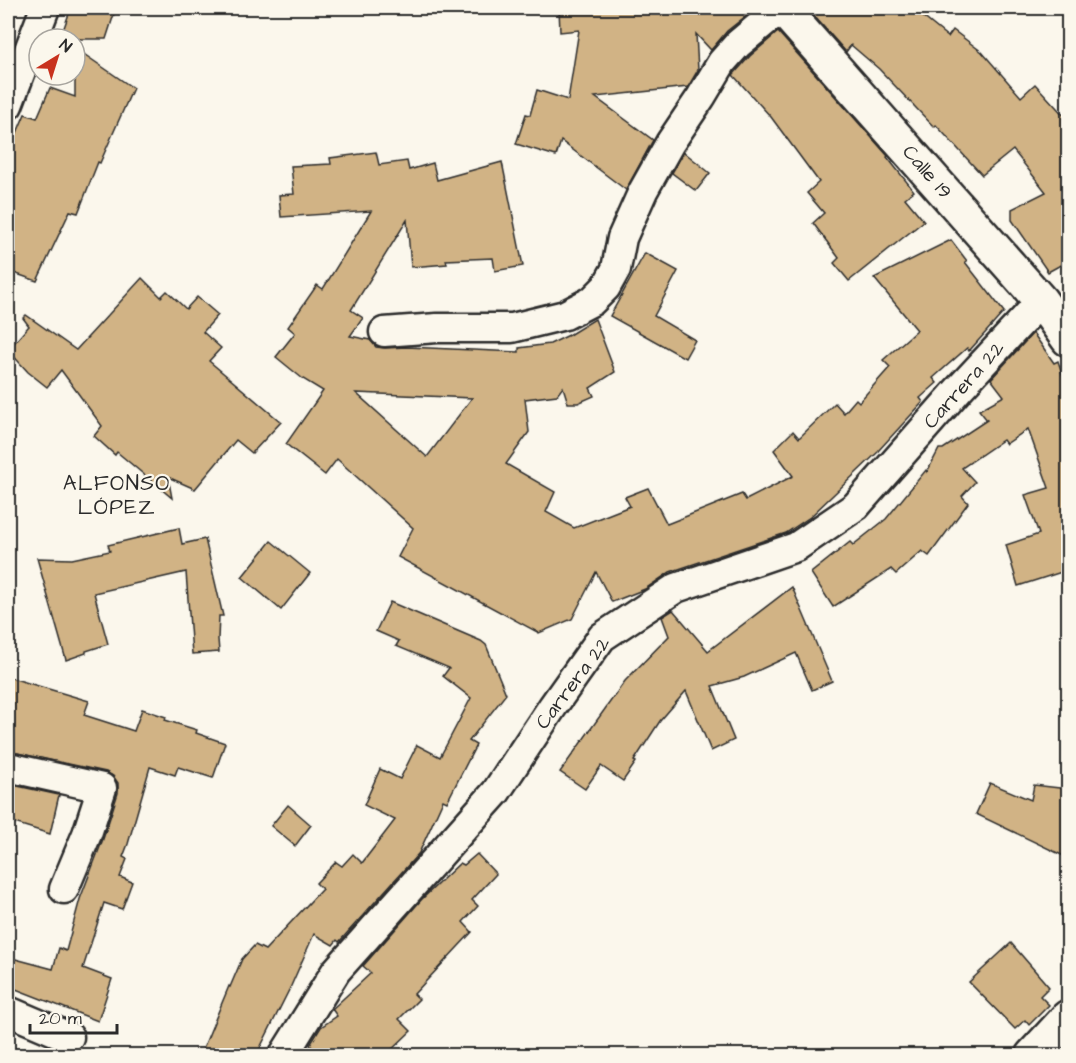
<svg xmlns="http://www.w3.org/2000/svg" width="1076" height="1063" viewBox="0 0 1076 1063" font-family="'Architects Daughter',sans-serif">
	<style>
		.building { fill: #d1b385; stroke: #2b2b2b; stroke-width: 1.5; fill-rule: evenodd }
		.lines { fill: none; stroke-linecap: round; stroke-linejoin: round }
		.minor-casing { stroke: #2b2b2b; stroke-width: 33 }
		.major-casing { stroke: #2b2b2b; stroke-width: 38 }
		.minor { stroke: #fbf7ec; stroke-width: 28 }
		.major { stroke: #fbf7ec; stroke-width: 33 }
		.labels { text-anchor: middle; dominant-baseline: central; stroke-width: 4.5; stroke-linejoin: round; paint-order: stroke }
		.street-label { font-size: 20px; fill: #2b2b2b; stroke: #fbf7ec }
		.neighbourhood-label { font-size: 21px; letter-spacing: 1.5px; fill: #2b2b2b; stroke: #fbf7ec }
	</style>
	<rect width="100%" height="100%" fill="#fbf7ec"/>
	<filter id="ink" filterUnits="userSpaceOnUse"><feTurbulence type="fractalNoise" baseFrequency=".0167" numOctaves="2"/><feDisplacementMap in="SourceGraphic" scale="12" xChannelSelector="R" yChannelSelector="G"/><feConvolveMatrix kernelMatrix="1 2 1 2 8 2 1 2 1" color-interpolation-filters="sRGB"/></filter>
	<g filter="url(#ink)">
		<g class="building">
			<polygon points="71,8 116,8 106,39 60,39"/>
			<polygon points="559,8 756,8 727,31 711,50 696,34 698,70 688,87 595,97 653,140 626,190 561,141 556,156 516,144 526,114 530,115 537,90 568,100 579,30 560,32"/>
			<polygon points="807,8 912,8 948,37 953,30 982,52 1021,97 1035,84 1068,120 1068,261 1048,272 1012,220 1012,209 1046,192 1013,150 982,175 936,125 934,127 879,69 851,45 846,52"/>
			<polygon points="778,32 888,156 887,157 914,191 905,198 924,221 849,281 834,263 839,258 813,223 824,213 807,193 819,182 771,117 733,75 750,56"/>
			<polygon points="75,48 133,88 100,163 98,162 78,213 70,211 37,281 8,271 8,154 25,114 37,118 50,88 75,97"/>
			<path d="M376,152L379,165L407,161L409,170L433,163L437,180L502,162L523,266L495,271L493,258L446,260L447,264L411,267L407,220L351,310L363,318L350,336L370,340L376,347L385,348L407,347L519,352V348L550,344L569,335L595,319L615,372L590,388L594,396L578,403H568L563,387L557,395L525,399L529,432L506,464L555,492L546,512L574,528L630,506L625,497L648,488L667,524L742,494L746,500L793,476L774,450L793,431L799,438L835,403L844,413L856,399L859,402L890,367L883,360L917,330L874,278L951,240L967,261L965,262L1004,312L969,351L967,348L933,378L937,383L920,398L923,402L878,451V452L810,517L786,533L670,572L645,589L612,602L596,572L572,619L539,633L398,557L413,528L337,459L325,475L286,444L323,391L303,379L276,357L295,333L288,327L317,285L323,289L371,211L281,217L279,195L294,194L291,166L331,164L330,158ZM356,393L472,398L427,457Z"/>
			<polygon points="684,152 710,173 696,191 672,173"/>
			<polygon points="645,253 678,271 654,316 695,340 685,358 610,316"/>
			<polygon points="142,278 161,297 167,291 186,309 197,297 218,315 203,332 221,348 209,361 281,422 252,453 236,440 195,489 168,477 172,498 117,452 115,455 94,436 102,426 61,370 47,387 28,372 8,350 29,326 23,318 26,315 76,350"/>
			<polygon points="1033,333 1054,363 1058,361 1068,391 1068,570 1018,586 1006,545 1039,534 1025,495 1049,488 1028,429 1006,444 1003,440 962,468 975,482 962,496 968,503 929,556 922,551 896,574 891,569 833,607 811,573 850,542 853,545 886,519 926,470 927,472 939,449 943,449 987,420 979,410 1004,396 991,379"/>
			<polygon points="179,528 182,544 205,539 223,616 219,616 218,639 219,652 192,654 186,572 94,593 108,644 86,651 86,653 66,660 37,558 72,559 110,551 108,545"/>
			<polygon points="271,541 310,573 281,610 242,577"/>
			<polygon points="792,587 832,681 812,690 796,653 744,677 712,686 734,740 711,751 686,691 660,721 634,761 636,762 623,781 601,766 585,789 560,772 625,681 669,636 662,617 673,610 708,651"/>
			<polygon points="390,602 481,641 486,645 506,694 469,741 476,745 447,802 443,800 419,853 339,942 337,940 333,945 314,934 291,986 256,1056 200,1056 229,986 230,987 242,959 255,945 265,950 322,889 316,883 336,862 342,866 353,854 362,863 395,820 364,805 380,769 400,779 417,745 440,757 471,698 443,676 449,668 396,646 399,641 376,631"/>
			<polygon points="8,677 89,701 84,715 134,731 142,709 166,717 165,720 197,730 196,733 225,743 213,778 178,767 175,775 150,767 128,844 123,857 127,859 120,877 132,882 122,909 104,903 83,968 112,979 98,1021 8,986 8,957 53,969 59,948 66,951 80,899 103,839 118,793 118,783 113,776 106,772 8,751"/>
			<polygon points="990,783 1031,800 1034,785 1068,789 1068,858 976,814"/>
			<polygon points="8,784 59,795 50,834 8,821"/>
			<polygon points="288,805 311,825 295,846 271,826"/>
			<polygon points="477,854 496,874 472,900 478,906 463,922 472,932 414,994 419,999 399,1019 411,1031 385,1056 320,1056 310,1045 321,1027 337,1016 332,1009 371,973 363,966 422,899 460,863 464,865"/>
			<polygon points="1011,943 1049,987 1040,996 1049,1005 1029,1025 1025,1020 1015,1029 969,982"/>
		</g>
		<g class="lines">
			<defs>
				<g id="minor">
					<polyline points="8,105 45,8"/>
					<polyline points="384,332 437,328 512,328 565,315 592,301 606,287 616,269 622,238 643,191 670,143 701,97 722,62 738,44 781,8"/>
					<polyline points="8,767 102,788 87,834 64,889"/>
					<polyline points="8,1011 69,1037"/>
					<polyline points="283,1056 336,971 496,792 553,706 602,637 676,588 796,547 856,506 958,390 1041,301"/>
				</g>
				<g id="major">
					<polyline points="782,8 1041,301 1068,339"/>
					<polyline points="1032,1056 1068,1017"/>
				</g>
			</defs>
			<use href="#minor" class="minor-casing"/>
			<use href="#major" class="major-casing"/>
			<use href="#minor" class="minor"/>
			<use href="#major" class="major"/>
		</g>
	</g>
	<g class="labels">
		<g class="street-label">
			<text transform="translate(927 172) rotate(49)">Calle 19</text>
			<text transform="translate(964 385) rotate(-48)">Carrera 22</text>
			<text transform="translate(573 683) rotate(-53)">Carrera 22</text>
		</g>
		<g class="neighbourhood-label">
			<text x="117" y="483">ALFONSO<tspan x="117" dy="24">LÓPEZ</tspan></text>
		</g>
	</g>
	<rect width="1076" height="1063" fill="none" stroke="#fbf7ec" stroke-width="30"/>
	<rect x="15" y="15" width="1046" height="1033" fill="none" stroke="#2b2b2b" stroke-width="2" filter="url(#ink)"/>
	<g transform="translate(57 57) rotate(38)"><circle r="28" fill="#fbf7ec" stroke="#a8a59f" stroke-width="1.5"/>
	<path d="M0-4.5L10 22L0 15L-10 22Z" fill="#c8321e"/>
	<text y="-9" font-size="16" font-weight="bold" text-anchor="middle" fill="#2b2b2b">N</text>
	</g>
	<path d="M30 1024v9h87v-9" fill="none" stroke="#2b2b2b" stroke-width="3"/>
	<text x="39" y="1024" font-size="18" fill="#2b2b2b" stroke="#fbf7ec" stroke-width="4.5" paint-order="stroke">20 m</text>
</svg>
